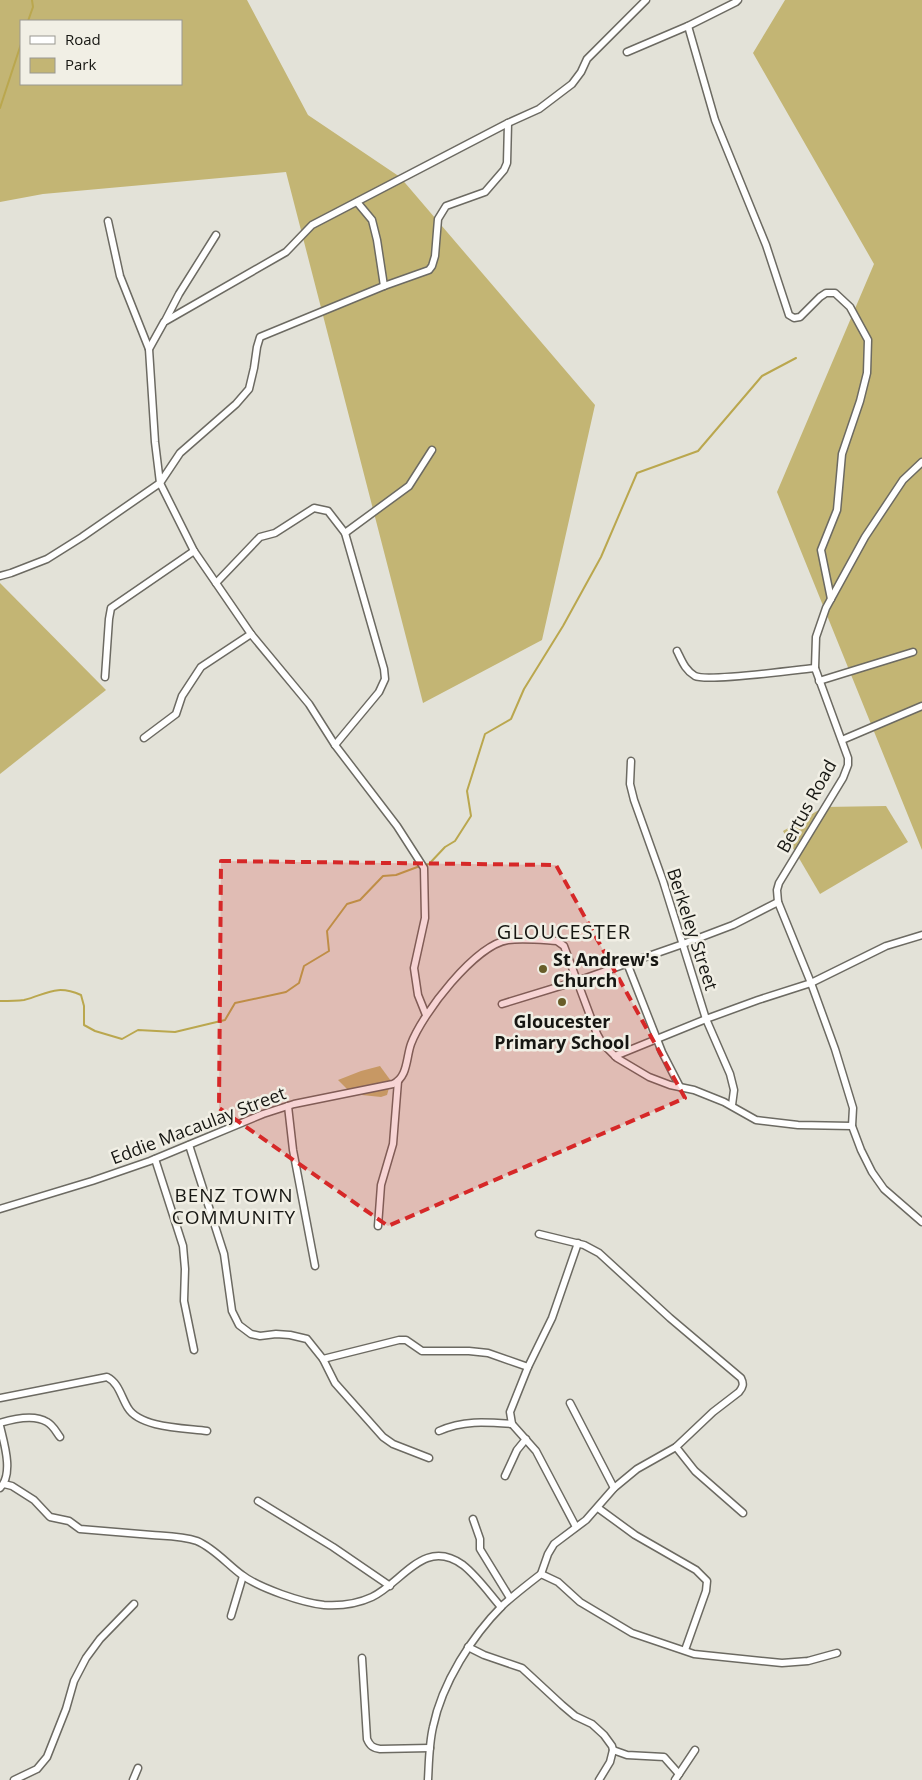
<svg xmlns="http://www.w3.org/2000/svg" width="922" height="1780" viewBox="0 0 922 1780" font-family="'Open Sans',sans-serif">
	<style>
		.green { fill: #c3b574; fill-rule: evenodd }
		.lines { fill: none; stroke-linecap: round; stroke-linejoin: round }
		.stream { stroke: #baa74e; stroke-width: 2 }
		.street-casing { stroke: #6c6a62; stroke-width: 9 }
		.street { stroke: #fff; stroke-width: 6 }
		.marked { fill: #d62828; fill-opacity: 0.2; stroke: #d62828; stroke-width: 4; stroke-dasharray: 10 6; stroke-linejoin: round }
		.poi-dot { fill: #685d29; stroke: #f1efe5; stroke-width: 2 }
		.labels { text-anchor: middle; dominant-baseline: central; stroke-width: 5; stroke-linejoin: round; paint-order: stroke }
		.street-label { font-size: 18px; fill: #161612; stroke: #f1efe5 }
		.poi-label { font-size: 18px; font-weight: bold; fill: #161612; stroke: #f1efe5; text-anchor: start }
		.neighbourhood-label { font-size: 19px; letter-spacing: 1px; fill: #161612; stroke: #f1efe5 }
		.quarter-label { font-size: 20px; letter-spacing: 1px; fill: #161612; stroke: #f1efe5 }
	</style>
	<rect width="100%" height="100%" fill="#e3e2d8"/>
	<g class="green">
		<path d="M0,0H247L308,115L400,177L595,405L542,640L423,703L286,172L43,194L0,202ZM21,21H181V84H21Z"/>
		<polygon points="785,0 922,0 922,850 777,492 874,264 753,53"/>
		<polygon points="0,583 106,690 0,774"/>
		<polygon points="886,806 908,842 820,894 783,831 824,807"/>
		<polygon points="380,1066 391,1081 387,1095 381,1097 352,1094 338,1080 361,1071"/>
	</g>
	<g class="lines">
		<g class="stream">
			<polyline points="28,21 33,7 32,0"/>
			<polyline points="0,108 21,44"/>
			<polyline points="425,865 429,864 445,847 455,841 471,816 467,791 485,734 511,719 524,689 563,626 601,557 637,473 698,451 762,376 796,358"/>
			<path d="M0,1001C8,1001 16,1001 24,1000C47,994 56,984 81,995L84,1006V1025L95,1031L122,1039L138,1030L175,1032L225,1020L235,1003L286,992L299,983L304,966L329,951L327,931L347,904L360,900L383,876L396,875L420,866"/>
		</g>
		<defs>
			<g id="street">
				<polyline points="688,26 715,120 766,245 789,315 794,318 800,317 820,297 826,293 835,293 850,307 868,340 867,373 860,401 842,454 837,510 821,550 831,599"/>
				<polyline points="627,52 688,26 736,2 738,0"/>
				<polyline points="357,202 372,220 377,240 384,286"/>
				<polyline points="108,221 120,276 149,349"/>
				<polyline points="165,321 179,294 216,235"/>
				<polyline points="922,462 903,480 865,537 826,608 816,637 815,668 848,758 848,765 843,778 779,883 777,890 778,902 811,983 835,1049 853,1108 852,1126 861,1150 872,1172 884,1189 922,1222"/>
				<polyline points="345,533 409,486 432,450"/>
				<polyline points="0,576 11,573 47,559 82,537 160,483 180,453 236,404 249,389 254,368 257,347 260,337 384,286 429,270 432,266 435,256 438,219 446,206 485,192 504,170 507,163 508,123"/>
				<polyline points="216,583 260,537 275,533 314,508 328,511 345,533 384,669 385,679 379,692 335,745"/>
				<path d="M677,651C682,661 685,670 695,676C707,682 796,670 815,668"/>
				<polyline points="105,677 109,619 111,608 194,551"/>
				<polyline points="819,681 913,652"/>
				<polyline points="144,738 176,714 182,696 201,667 251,634"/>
				<polyline points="842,740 922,706"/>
				<polyline points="631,761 630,784 634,800 663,881 706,1019 730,1074 734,1090 732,1105"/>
				<polyline points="627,963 662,1052 680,1087"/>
				<polyline points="502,1004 577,981 683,944 733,925 778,902"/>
				<polyline points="426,1015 418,995 414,968 425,918 424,868 397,826 335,745 309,704 251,634 194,551 160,483 155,442 149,349 164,322 286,252 312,225 508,123 539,109 572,84 581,72 587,59 646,0"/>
				<polyline points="615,1056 706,1019 758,1000 811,983 886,946 922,935"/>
				<polyline points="288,1106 293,1150 315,1266"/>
				<polyline points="189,1145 224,1254 232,1311 239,1325 251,1334 260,1336 276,1334 290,1335 307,1339 323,1359 335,1383 383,1437 393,1444 429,1458"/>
				<polyline points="155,1159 183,1246 185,1269 184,1301 194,1350"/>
				<path d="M0,1209L92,1181L150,1161L263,1114L294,1104L393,1084C408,1077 406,1058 411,1044C422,1014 475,945 508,940C524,938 541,940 557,941L564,946L597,1034L602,1043L617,1058L649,1077L670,1085L694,1090L724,1102L756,1120L798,1125L852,1126"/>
				<polyline points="378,1226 381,1185 393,1144 398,1081"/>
				<path d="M539,1234L584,1245L599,1253L670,1318L741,1378C744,1384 743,1387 739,1392L713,1412L676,1447L637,1469L614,1488L586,1520L554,1544L548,1554L541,1574"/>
				<polyline points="323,1359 399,1340 406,1340 422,1351 469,1351 488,1353 528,1367"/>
				<path d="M0,1398L107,1377C119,1383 121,1397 128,1408C140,1428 185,1428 207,1431"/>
				<polyline points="570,1403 614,1488"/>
				<path d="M0,1423C13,1419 34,1414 47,1422C53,1425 56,1432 60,1437"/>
				<path d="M0,1426C4,1443 14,1474 0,1488"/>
				<path d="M439,1431C463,1420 486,1422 512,1424"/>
				<polyline points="676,1447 695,1471 743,1513"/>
				<polyline points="505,1476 517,1450 526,1439"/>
				<path d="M4,1484L12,1486L34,1500L50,1517L69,1521L80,1529C104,1531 128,1533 152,1535C167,1536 183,1536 197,1541C214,1548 228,1565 242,1575C259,1588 303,1603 324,1605C340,1606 357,1604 372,1597C403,1582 424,1537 463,1565C477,1576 489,1593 501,1607"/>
				<polyline points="258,1501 333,1547 390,1586"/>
				<polyline points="598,1508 635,1535 696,1570 707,1581 706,1591 685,1650"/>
				<polyline points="473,1519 480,1539 480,1549 510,1598"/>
				<polyline points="576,1527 536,1451 512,1424 510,1412 528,1367 552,1318 578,1243"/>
				<polyline points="231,1616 243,1576"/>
				<polyline points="468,1647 484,1655 522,1668 562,1705 575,1716 592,1724 604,1735 612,1746 613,1750 610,1762 599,1780"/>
				<path d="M362,1658L367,1739C370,1746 373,1748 380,1749L430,1748"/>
				<polyline points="613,1750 627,1755 664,1757 679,1774"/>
				<polyline points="14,1780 37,1769 47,1757 66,1709 74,1681 86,1658 100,1639 134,1604"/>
				<polyline points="133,1780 138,1768"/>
				<path d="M428,1780C429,1762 429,1744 433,1727C442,1683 472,1636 503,1605C515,1594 528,1584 541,1574L558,1582L580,1602L632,1633L694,1654L782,1663L808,1661L837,1653"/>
				<polyline points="675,1780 695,1750"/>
			</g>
		</defs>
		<use href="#street" class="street-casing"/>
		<use href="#street" class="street"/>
	</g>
	<path class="marked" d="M221,861L556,865L685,1098L388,1226L219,1108Z"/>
	<g class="poi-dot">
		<circle cx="543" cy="969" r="5"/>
		<circle cx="562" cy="1002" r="5"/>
	</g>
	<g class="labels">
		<g class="street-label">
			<text transform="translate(806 806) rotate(-61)">Bertus Road</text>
			<text transform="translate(693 929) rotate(72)">Berkeley Street</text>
			<text transform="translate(198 1125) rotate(-21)">Eddie Macaulay Street</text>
		</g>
		<g class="poi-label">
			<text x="553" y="959">St Andrew's<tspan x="553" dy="21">Church</tspan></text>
			<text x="562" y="1021" text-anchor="middle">Gloucester<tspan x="562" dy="21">Primary School</tspan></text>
		</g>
		<g class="neighbourhood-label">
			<text x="234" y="1195">BENZ TOWN<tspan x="234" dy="22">COMMUNITY</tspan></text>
		</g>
		<g class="quarter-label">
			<text x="564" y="931">GLOUCESTER</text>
		</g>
	</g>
	<rect x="20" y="20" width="162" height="65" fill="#f1efe5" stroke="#999891"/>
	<rect x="30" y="36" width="25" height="8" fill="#ffffff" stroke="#999891"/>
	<text x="65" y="45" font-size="15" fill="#161612">Road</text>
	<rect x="30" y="58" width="25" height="15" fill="#c3b574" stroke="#999891"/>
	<text x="65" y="70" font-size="15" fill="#161612">Park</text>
</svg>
